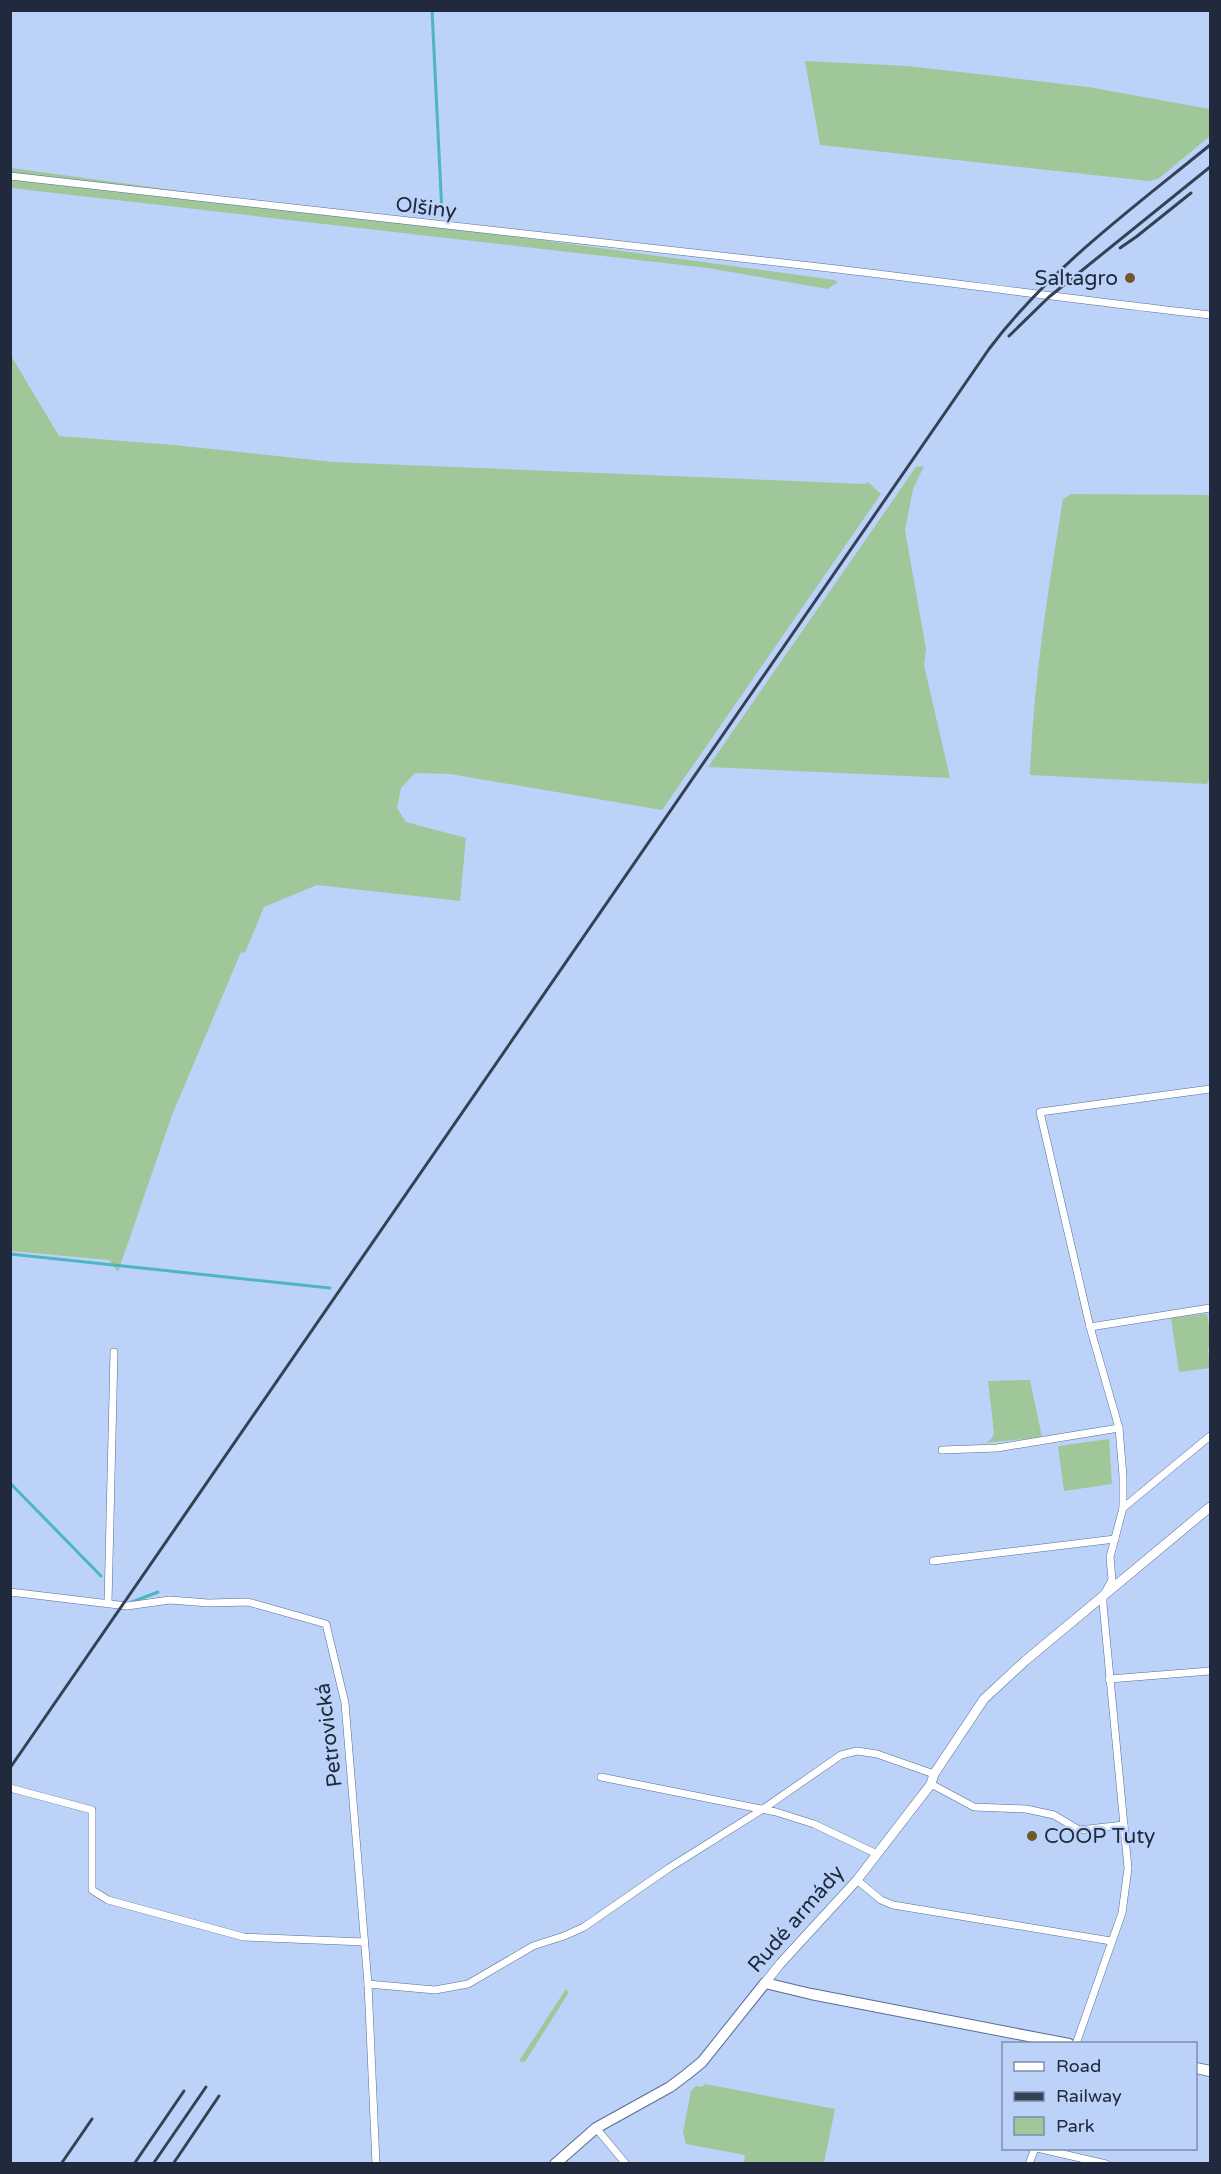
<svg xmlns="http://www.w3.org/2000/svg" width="1221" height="2174" viewBox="0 0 1221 2174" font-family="'Varela Round',sans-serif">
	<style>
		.green { fill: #9fc79a }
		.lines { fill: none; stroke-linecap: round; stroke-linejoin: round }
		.stream { stroke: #4eb6be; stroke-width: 3 }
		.minor-casing { stroke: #566d97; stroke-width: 8 }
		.tertiary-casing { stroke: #566d97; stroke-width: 10 }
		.secondary-casing { stroke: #566d97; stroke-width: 12 }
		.minor { stroke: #fff; stroke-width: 7 }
		.tertiary { stroke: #fff; stroke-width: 9 }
		.secondary { stroke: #fff; stroke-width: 10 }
		.rail { stroke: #354155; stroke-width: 3 }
		.poi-dot { fill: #705829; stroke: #bdd2f8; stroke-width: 2 }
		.labels { text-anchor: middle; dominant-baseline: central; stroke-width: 4.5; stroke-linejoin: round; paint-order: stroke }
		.street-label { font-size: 21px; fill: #202a3c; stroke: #bdd2f8 }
		.poi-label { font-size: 21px; fill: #202a3c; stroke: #bdd2f8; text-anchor: end }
	</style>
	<rect width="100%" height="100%" fill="#bdd2f8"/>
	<g class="green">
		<polygon points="805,61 908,66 1088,87 1210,109 1210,136 1158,179 1148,181 820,145"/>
		<polygon points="11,168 835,280 839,284 836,283 828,289 708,268 11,188"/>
		<polygon points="10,354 59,436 174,445 332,462 865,484 868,482 881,494 662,810 450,774 415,773 401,788 397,808 406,822 466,838 460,901 317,885 264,907 245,953 241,952 172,1115 118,1272 109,1260 11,1251"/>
		<polygon points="924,466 913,489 905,530 926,649 924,665 950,778 708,767 916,467"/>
		<path d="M1071,494L1210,495V776L1207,784L1030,775C1033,683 1048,591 1063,499Z"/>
		<polygon points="1203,1314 1207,1314 1210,1331 1210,1347 1208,1348 1210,1368 1179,1372 1171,1318"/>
		<polygon points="1030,1380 1042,1437 986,1443 992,1438 994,1433 988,1381"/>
		<polygon points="1109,1439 1112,1484 1064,1491 1058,1446"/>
		<polygon points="566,1989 569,1992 525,2062 519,2061"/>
		<polygon points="705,2084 835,2109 824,2163 744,2163 745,2155 686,2144 683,2132 691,2091 696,2086 702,2087"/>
	</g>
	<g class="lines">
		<g class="stream">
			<polyline points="432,10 442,214"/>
			<polyline points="10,1254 330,1288"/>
			<polyline points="10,1483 101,1576"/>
			<polyline points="132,1602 158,1592"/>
		</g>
		<defs>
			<g id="minor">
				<path d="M10,176C286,208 562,238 837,269C962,284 1086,301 1210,315"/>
				<polyline points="1090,1327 1210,1308"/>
				<polyline points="942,1450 997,1448 1119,1428"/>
				<polyline points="1123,1508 1210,1436"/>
				<polyline points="933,1561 1115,1539"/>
				<polyline points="10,1592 127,1606 170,1600 208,1603 248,1602 326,1624 345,1703 368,1984 376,2164"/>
				<polyline points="108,1603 114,1352"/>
				<polyline points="1109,1679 1210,1671"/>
				<polyline points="601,1777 776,1812 814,1824 877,1854"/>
				<polyline points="931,1784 974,1807 1026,1809 1054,1815 1079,1830 1124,1825"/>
				<polyline points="10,1788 92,1810 92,1890 108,1900 244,1937 364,1942"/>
				<polyline points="857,1880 881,1900 893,1905 1111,1941"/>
				<polyline points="368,1984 435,1990 468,1984 533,1946 564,1936 584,1927 669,1868 763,1809 841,1755 857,1751 877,1754 934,1774"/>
				<polyline points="1076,2044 1122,1913 1128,1868 1103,1604 1103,1596 1112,1580 1110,1557 1123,1508 1123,1476 1119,1428 1090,1327 1040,1112 1210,1089"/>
				<polyline points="596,2128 626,2164"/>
				<polyline points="1037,2148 1106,2164"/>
				<polyline points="1029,2164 1035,2148"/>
			</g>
			<polyline id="tertiary" points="765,1983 780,1964 857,1880 931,1784 934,1774 984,1699 1025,1661 1210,1507"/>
			<g id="secondary">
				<polyline points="1196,2068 1210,2071"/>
				<polyline points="555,2164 596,2128 670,2087 686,2075 702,2062 765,1983 811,1994 1069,2044"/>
			</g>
		</defs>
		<use href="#minor" class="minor-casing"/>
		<use href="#tertiary" class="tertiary-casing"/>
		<use href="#secondary" class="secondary-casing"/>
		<use href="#minor" class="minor"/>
		<use href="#tertiary" class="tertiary"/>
		<use href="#secondary" class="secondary"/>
		<g class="rail">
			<polyline points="1120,248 1136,237 1191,193"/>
			<polyline points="1009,336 1049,297 1210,167"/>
			<path d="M10,1768L989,349C1050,268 1133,208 1210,145"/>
			<polyline points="61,2164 92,2119"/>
			<polyline points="134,2164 184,2091"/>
			<polyline points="153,2164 206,2087"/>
			<polyline points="173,2164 219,2096"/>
		</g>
	</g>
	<g class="poi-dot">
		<circle cx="1130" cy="278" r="6"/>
		<circle cx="1032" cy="1836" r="6"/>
	</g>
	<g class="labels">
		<g class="street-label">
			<text transform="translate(426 208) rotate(7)">Olšiny</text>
			<text transform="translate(329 1735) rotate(-97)">Petrovická</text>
			<text transform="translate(796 1919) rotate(-49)">Rudé armády</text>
		</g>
		<g class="poi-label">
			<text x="1118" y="278">Saltagro</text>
			<text x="1044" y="1836" text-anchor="start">COOP Tuty</text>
		</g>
	</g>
	<rect width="1221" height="2174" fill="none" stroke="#202a3c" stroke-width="24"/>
	<rect x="1002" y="2042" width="195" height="108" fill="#bdd2f8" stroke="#7e8fad" stroke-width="1.5"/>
	<rect x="1014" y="2062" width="30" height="9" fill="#ffffff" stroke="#7e8fad" stroke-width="1.5"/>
	<text x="1056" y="2072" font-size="18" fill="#202a3c">Road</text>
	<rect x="1014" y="2092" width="30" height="9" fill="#354155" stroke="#7e8fad" stroke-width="1.5"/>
	<text x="1056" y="2102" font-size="18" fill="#202a3c">Railway</text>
	<rect x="1014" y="2117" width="30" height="18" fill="#9fc79a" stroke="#7e8fad" stroke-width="1.5"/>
	<text x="1056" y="2132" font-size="18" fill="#202a3c">Park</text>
</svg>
